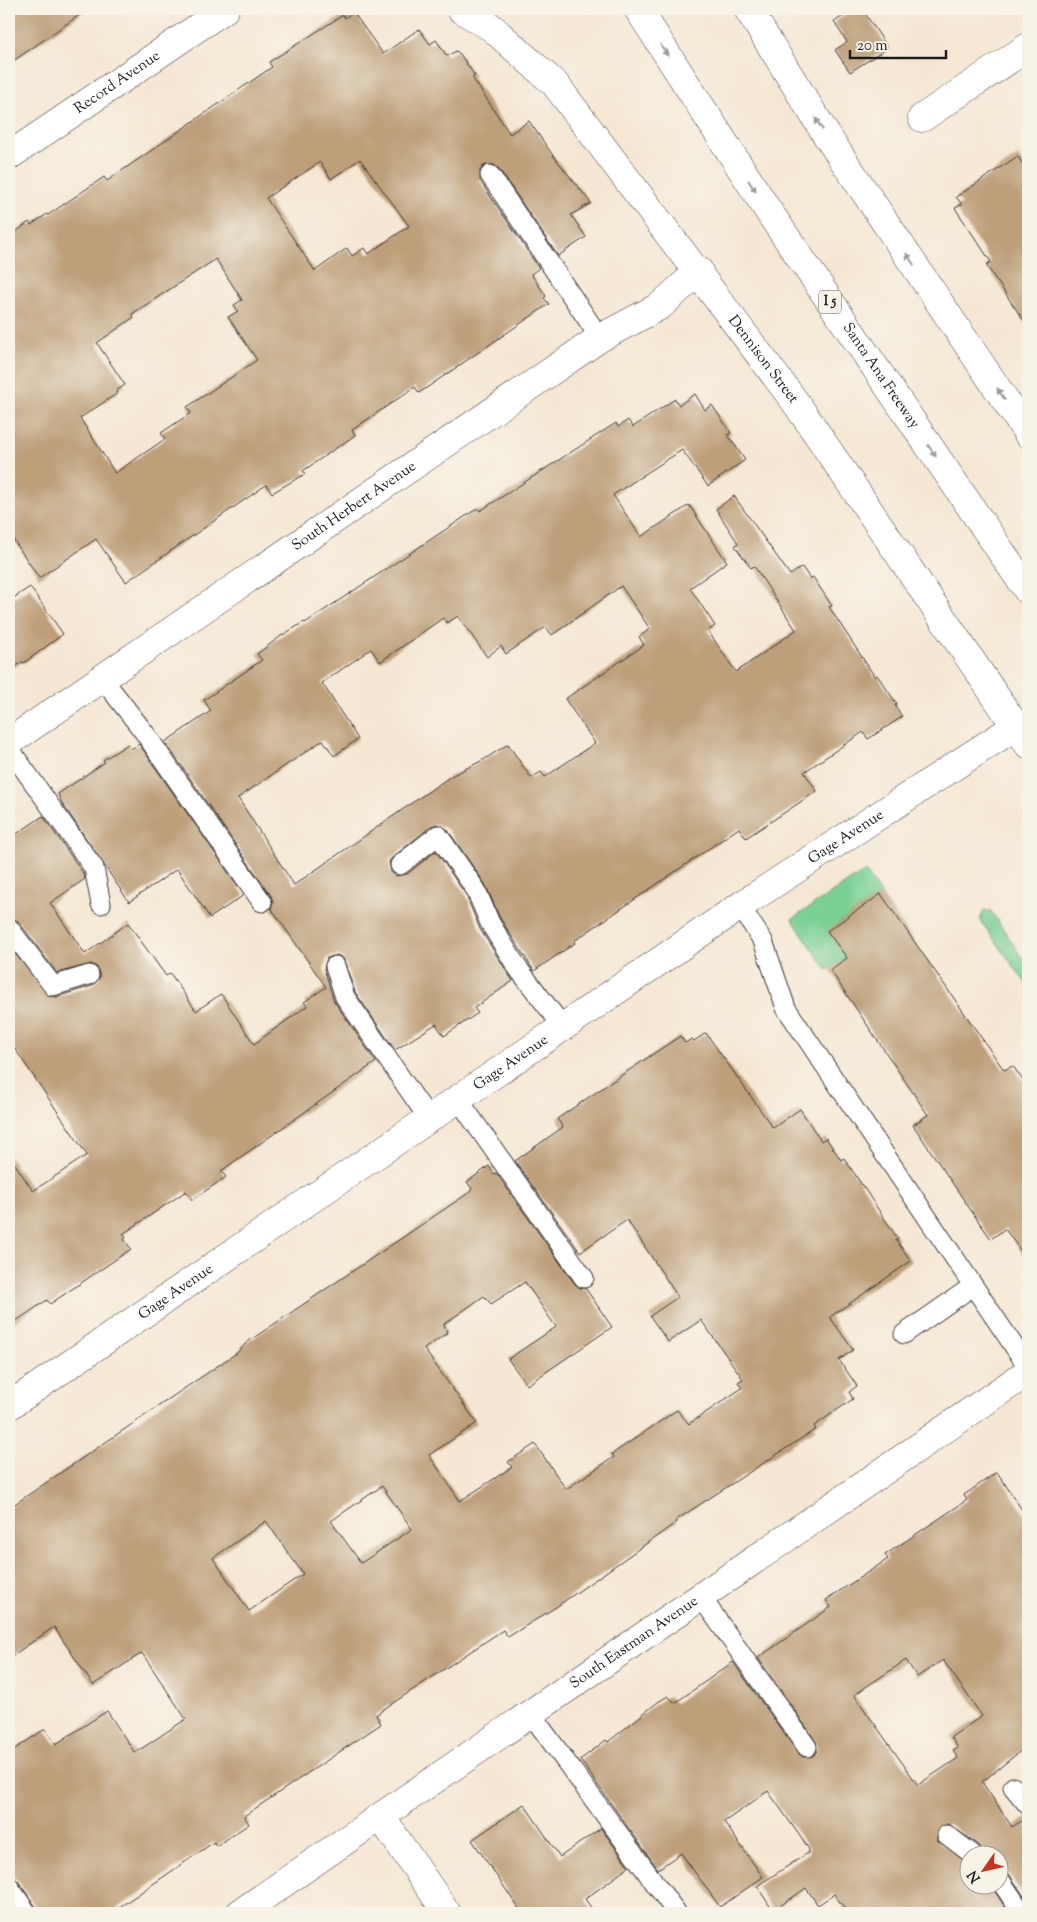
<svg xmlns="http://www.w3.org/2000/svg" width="1037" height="1922" viewBox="0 0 1037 1922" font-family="'Sorts Mill Goudy',serif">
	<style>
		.green { fill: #79d094; stroke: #4a7658 }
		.building { fill: #bd9f79; fill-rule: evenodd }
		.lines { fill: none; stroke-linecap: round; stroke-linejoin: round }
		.lane-casing { stroke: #3d3a38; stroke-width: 21 }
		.street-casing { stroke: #3d3a38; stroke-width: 29 }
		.secondary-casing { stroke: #3d3a38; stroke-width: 29 }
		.highway-casing { stroke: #3d3a38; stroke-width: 29 }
		.lane { stroke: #fff; stroke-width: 19 }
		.street { stroke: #fff; stroke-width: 28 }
		.secondary { stroke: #fff; stroke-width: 28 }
		.highway { stroke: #fff; stroke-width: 28 }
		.oneway { fill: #999 }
		.labels { text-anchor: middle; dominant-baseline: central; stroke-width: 5; stroke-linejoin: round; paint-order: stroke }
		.shield { fill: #f7f3e8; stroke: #5e5c59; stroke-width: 1 }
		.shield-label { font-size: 14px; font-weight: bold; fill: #1c1c1c }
		.street-label { font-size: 15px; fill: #1c1c1c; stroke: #f7f3e8 }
	</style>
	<rect width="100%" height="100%" fill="#f7f3e8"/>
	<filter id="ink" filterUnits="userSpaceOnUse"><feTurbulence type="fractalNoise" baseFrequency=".02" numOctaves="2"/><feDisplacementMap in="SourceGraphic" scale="10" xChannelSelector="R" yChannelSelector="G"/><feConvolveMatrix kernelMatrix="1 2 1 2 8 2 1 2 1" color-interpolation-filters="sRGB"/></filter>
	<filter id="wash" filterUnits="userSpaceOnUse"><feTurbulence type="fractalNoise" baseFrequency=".0096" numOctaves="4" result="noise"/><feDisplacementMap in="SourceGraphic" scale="20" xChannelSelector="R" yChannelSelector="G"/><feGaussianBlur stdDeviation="1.12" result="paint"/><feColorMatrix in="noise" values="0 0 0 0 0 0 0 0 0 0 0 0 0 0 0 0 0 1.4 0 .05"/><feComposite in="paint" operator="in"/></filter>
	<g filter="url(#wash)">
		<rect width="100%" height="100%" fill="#f6e7d4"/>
		<g class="green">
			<polygon points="865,871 881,894 828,931 847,958 827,970 792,919"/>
			<polygon points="984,911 991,911 1028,966 1028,986 980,920"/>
		</g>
		<g id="blocks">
			<g class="building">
				<polygon points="9,9 88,9 9,64"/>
				<polygon points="854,9 862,9 888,48 850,72 835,50 847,42 834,22"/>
				<path d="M353,12L383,54L419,29L430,44L436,40L447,56L456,51L460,54L475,76L472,77L510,134L529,121L552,154L591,203L571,215L586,237L558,256L499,169L494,165H484L480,171V181L539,268L531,274L546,296L544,298L549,304L419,393L415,387L352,430L355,435L303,471L305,474L272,493L266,485L126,582L96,539L39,578L9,533V237L29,222L31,225L47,214L48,215L104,177L107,181L272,67L269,62L343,15L345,18ZM360,159L409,226L368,254L364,248L352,256L347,248L315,271L266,198L320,162L331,179ZM216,259L242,300L234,305L238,311L228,317L257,360L187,407L191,413L161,433L165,439L115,473L80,418L118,393L116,391L125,385L97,343L134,317L132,314Z"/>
				<polygon points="1018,156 1028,173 1028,327 986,265 991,262 955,208 962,204 956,197"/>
				<path d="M695,394L705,410L712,405L731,433L728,435L745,460L708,486L682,450L613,495L641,537L689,505L727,562L690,588L715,626L708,631L736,672L796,630L754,566L751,568L735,546L738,543L716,509L734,496L790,575L802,567L810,579L813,577L832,606L829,607L875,677L877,675L897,704L895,705L902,717L868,739L863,732L804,772L817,791L746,838L739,828L574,941L575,943L534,971L500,918L485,884L447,829L437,824L431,826L393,857L389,861L391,872L396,876L407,874L436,851L466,895L480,929L513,981L474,1008L478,1013L444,1036L436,1024L395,1050L355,992L343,958L337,955L327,958L324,969L334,1001L376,1062L221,1171L226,1177L192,1200L186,1191L123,1234L126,1237L124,1239L131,1249L50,1304L47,1300L9,1326V1155L33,1191L87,1155L9,1040V946L49,996L56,997L92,986L100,977L97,967L91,964L57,973L18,921L9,917V839L43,816L83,873L85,879L50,903L85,954L128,923L166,976L170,973L196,1011L221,994L254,1044L307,1006L304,1002L326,987L271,908L273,902L271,896L165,742L211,711L204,700L262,660L257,654L281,636L304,622L305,623L478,508L480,511L616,423L618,427L628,420L633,427L675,399L679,405ZM621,586L650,629L639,637L644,645L565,699L595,743L545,777L541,772L531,778L508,744L485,759L451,776L294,885L238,798L323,740L334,756L358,739L322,683L371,649L380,662L443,618L447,623L458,616L487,657L501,646L506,654L546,627L552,635Z"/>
				<polygon points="30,587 63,634 24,663 22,662 9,671 9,601"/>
				<polygon points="128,744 131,749 139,744 244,895 210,918 177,869 129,902 62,803 58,794 105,762 103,760"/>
				<polygon points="881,894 1004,1070 1013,1066 1028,1088 1028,1261 1005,1229 991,1239 970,1209 913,1125 928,1115 830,970 847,958 827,931"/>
				<path d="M706,1033L773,1128L800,1109L821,1141L826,1138L841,1160L844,1158L898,1239L896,1240L911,1261L830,1317L853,1350L839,1360L857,1386L849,1392L853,1399L814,1426L816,1429L676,1520L677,1522L556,1607L508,1637L503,1630L384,1709L376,1715L381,1724L244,1816L249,1824L216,1846L214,1842L111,1913H38L36,1907L18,1881L9,1872V1753L45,1729L56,1744L107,1711L135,1753L186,1719L142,1653L93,1685L54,1627L9,1658V1508L238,1352L246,1343L470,1192L472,1189L467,1182L489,1166L494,1174L496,1173L575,1284L580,1288L586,1289L612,1327L527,1385L508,1359L556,1327L525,1282L491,1304L484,1296L444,1324L447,1333L424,1349L477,1423L429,1455L460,1501L512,1467L508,1462L535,1444L566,1489L614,1457L612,1454L677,1410L689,1424L742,1388L738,1382L743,1379L701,1320L668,1342L650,1316L678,1297L627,1220L580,1252L515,1161L563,1127L557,1119L592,1095L680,1036L685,1043L692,1039L694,1041ZM382,1486L412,1529L361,1563L331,1521ZM266,1521L303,1574L249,1611L213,1558Z"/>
				<path d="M997,1472L1028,1519V1745L982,1782L1012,1827L1028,1817V1902L1009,1874L1000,1869V1854H983L979,1845L948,1824L938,1829L937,1840L970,1865V1884H990L1009,1913H848L834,1894L818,1905L806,1888L773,1911L757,1886L808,1853L809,1849L768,1791L724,1822L763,1877L720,1907L681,1853L658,1869L580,1760L606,1740L608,1742L658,1702L668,1696L675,1703L733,1662L798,1753L803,1757L813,1756L817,1751L816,1741L758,1658L831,1607L826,1600L888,1559L885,1555L967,1500L964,1495ZM906,1660L917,1677L943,1660L982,1716L951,1737L958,1748L953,1751L958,1758L918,1785L854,1695Z"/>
				<polygon points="524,1804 560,1857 601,1828 629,1867 585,1899 595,1913 522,1913 472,1840"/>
			</g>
		</g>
	</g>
	<g filter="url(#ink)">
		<use href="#blocks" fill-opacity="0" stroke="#3d3a38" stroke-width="1"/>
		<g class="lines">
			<defs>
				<g id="lane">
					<polyline points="490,175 600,338"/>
					<polyline points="102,678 144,732 262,902"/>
					<polyline points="9,748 94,868 101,904"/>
					<polyline points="400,865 438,835 476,890 490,923 517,967 563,1027"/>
					<polyline points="740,906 763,941 786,1008 1028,1367"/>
					<polyline points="9,928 53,986 89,975"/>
					<polyline points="335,966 345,997 429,1119"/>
					<polyline points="458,1099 584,1278"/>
					<polyline points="904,1334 973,1286"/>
					<polyline points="701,1597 807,1747"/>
					<polyline points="531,1714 676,1912"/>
					<polyline points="1013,1787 1028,1805"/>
					<polyline points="947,1835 972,1854"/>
					<polyline points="1000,1880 1022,1913"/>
					<polyline points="9,1887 27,1913"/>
				</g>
				<g id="street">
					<polyline points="922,118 1028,47"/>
					<path id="s1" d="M9,156L225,9"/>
					<path id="s2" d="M9,742L600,338L660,306L699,271"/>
					<path id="s3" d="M9,1406L740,906L1016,726"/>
					<polyline points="381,1817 447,1913"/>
					<path id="s4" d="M240,1913L1028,1372"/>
				</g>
				<g id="secondary">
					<path id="s5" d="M461,9L492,28L555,84L796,403L1028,744"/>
				</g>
				<g id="highway">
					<path id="s6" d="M638,9L769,212L1028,591"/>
					<polyline points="748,9 827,136 1028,434"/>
				</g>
			</defs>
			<use href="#lane" class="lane-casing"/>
			<use href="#street" class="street-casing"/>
			<use href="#secondary" class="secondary-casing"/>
			<use href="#highway" class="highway-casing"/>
			<use href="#lane" class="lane"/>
			<use href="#street" class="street"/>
			<use href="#secondary" class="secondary"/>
			<use href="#highway" class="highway"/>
		</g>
		<defs><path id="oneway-solid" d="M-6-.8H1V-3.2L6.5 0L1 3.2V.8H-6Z" transform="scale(1.25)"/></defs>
		<g class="oneway">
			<use href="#oneway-solid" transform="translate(664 50) rotate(57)"/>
			<use href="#oneway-solid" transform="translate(819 124) rotate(-122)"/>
			<use href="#oneway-solid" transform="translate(752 186) rotate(57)"/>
			<use href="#oneway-solid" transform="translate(910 259) rotate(-124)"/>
			<use href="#oneway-solid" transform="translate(1001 394) rotate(-124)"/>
			<use href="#oneway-solid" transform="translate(932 451) rotate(56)"/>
		</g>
	</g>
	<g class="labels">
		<rect class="shield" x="819" y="290.5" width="22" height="23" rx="4"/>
		<g class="shield-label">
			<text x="830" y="302">I 5</text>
		</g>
		<g class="street-label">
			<text stroke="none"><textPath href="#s1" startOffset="131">Record Avenue</textPath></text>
			<text stroke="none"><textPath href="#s5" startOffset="466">Dennison Street</textPath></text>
			<text stroke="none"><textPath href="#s6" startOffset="440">Santa Ana Freeway</textPath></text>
			<text stroke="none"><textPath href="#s2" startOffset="418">South Herbert Avenue</textPath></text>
			<text stroke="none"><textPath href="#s3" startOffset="1012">Gage Avenue</textPath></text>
			<text stroke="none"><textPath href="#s3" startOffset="608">Gage Avenue</textPath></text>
			<text stroke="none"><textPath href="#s3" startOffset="202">Gage Avenue</textPath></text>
			<text stroke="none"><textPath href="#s4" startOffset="478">South Eastman Avenue</textPath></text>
		</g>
	</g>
	<rect width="1037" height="1922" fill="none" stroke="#f7f3e8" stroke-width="30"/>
	<g transform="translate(984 1870) rotate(236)"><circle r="24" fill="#f7f3e8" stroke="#9f9d96"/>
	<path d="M0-4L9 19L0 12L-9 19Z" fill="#c8321e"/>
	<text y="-8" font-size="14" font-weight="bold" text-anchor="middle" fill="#1c1c1c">N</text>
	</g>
	<path d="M850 50v8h96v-8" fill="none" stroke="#1c1c1c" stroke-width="2.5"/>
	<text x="857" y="50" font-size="15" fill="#1c1c1c" stroke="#f7f3e8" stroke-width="4" paint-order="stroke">20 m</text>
</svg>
